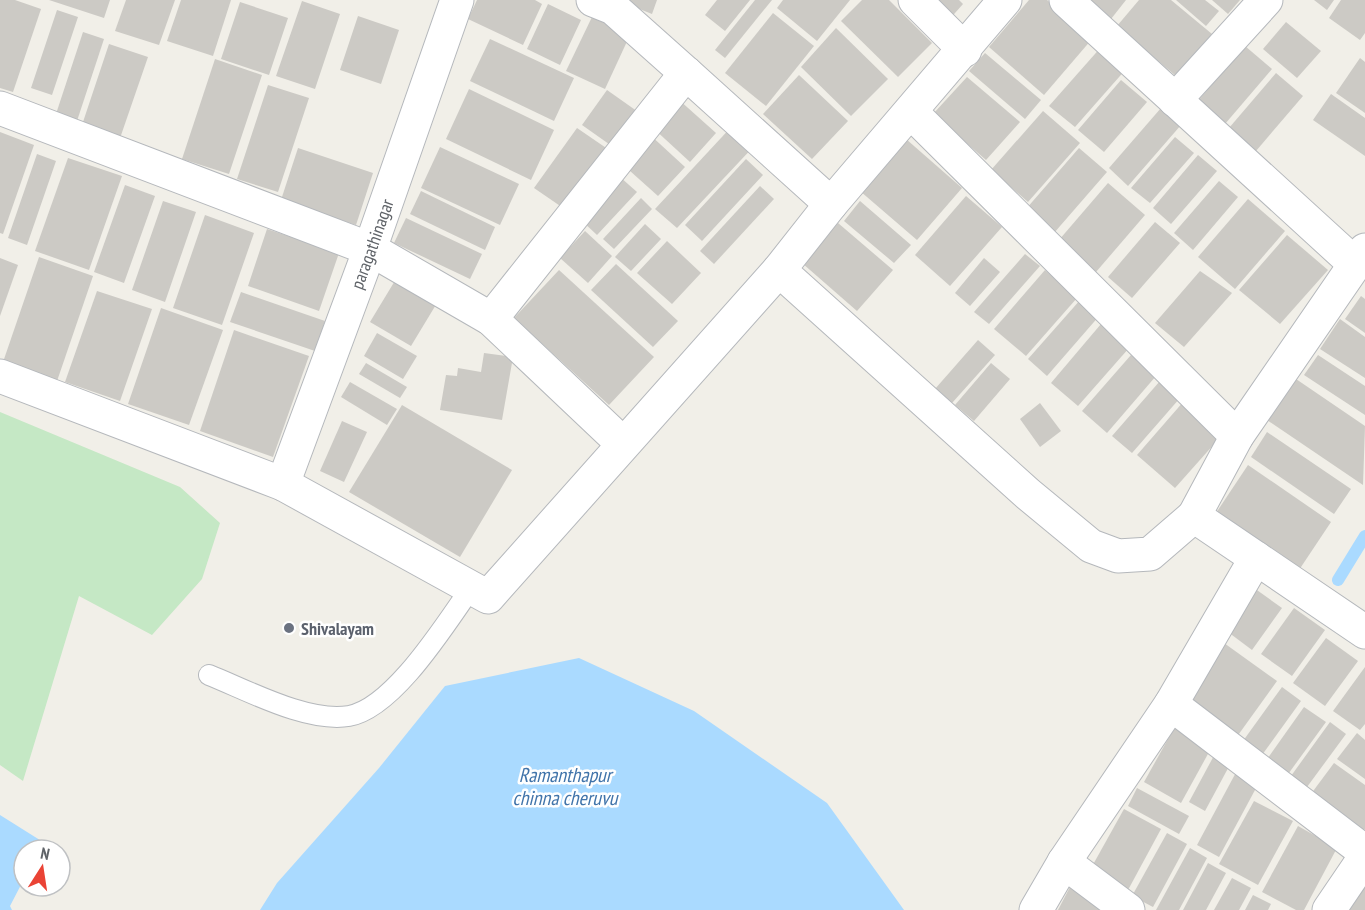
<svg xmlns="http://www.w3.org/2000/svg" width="1365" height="910" viewBox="0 0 1365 910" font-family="'PT Sans Narrow',sans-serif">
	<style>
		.green { fill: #c5e8c5 }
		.water { fill: #aadaff }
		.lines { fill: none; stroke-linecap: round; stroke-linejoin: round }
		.stream { stroke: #aadaff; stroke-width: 12 }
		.building { fill: #cccac5 }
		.lane-casing { stroke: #b5b8bc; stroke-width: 22 }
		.street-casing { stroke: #b5b8bc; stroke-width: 35 }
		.lane { stroke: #fff; stroke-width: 20 }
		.street { stroke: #fff; stroke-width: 33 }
		.worship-dot { fill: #6b7280; stroke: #fff; stroke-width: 2 }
		.labels { text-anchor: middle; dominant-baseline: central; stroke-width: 5; stroke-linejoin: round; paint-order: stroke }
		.street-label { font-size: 18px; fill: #5f6368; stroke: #fff }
		.worship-label { font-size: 18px; font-weight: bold; fill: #5b616d; stroke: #fff; text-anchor: start }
		.water-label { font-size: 20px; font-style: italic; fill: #4174aa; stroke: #fff }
	</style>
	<rect width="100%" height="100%" fill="#f1efe8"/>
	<polygon class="green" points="0,412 180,487 220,523 202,579 152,635 79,596 23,781 0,765"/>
	<g class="water">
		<polygon points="579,658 694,711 827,803 904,910 260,910 277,883 379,768 445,686"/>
		<polygon points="0,815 43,842 39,850 24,850 24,879 10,906 12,910 0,910"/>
	</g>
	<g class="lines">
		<polyline class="stream" points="1338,580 1365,536"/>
	</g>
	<g class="building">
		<polygon points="0,0 15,0 41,9 13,92 0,88"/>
		<polygon points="49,0 110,0 104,18"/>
		<polygon points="126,0 175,0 159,45 115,31"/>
		<polygon points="181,0 231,0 213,56 167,41"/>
		<polygon points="477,0 535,0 542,4 523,45 468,19"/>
		<polygon points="617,0 657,0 652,14"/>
		<polygon points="717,0 750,0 725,31 705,15"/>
		<polygon points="755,0 772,0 725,58 715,50"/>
		<polygon points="783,0 850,0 817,41 777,8"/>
		<polygon points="862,0 889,0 932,43 898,77 841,21"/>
		<polygon points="923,0 959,0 963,4 947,22"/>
		<polygon points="1029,0 1047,0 1092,39 1044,95 989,47"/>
		<polygon points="1089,0 1126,0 1111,19"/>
		<polygon points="1139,0 1171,0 1212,34 1176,76 1117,26"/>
		<polygon points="1176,0 1205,0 1219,11 1206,26"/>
		<polygon points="1212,0 1240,0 1228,14"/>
		<polygon points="1314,0 1334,0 1327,10"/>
		<polygon points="1341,0 1365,0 1365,33 1360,40 1329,18"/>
		<polygon points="302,1 340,14 315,89 276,76"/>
		<polygon points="240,2 288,18 269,75 221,59"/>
		<polygon points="548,4 581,20 560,65 527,49"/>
		<polygon points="57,10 78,17 52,95 31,88"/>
		<polygon points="773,13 814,46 766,106 725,73"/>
		<polygon points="358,16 399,30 381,84 340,70"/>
		<polygon points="592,17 630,35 605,89 566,71"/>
		<polygon points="1286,22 1321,51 1297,78 1263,49"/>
		<polygon points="836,28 888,79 851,116 801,67"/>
		<polygon points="83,32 104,39 75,127 54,120"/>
		<polygon points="490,39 574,78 554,121 470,81"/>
		<polygon points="109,44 148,57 118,144 80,131"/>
		<polygon points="1102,46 1127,68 1075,127 1049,106"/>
		<polygon points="1245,46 1272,69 1225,124 1198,101"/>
		<polygon points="985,53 1041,100 1025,119 969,71"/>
		<polygon points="1360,58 1365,62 1365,113 1336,93"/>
		<polygon points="215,59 262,75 229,174 182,159"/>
		<polygon points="1276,73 1303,96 1256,151 1229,128"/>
		<polygon points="799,75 848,121 812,159 763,114"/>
		<polygon points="967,77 1020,122 986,160 933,114"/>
		<polygon points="1121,80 1147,102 1104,152 1078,130"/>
		<polygon points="268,85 309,98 278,192 237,179"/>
		<polygon points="469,89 554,130 531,180 446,139"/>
		<polygon points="607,90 641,114 616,149 582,125"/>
		<polygon points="1331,94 1365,118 1365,156 1313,120"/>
		<polygon points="678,99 716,133 690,162 652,127"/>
		<polygon points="1161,108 1181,125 1128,186 1109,168"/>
		<polygon points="1043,111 1080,143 1028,202 991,170"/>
		<polygon points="734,124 756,144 677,228 655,209"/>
		<polygon points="577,128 612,152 569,212 534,188"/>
		<polygon points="0,132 34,145 3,234 0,233"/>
		<polygon points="648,133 685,167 658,196 620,162"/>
		<polygon points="1175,137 1194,153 1150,203 1131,188"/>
		<polygon points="906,139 962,188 917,240 860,191"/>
		<polygon points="440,147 519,184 500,225 421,188"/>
		<polygon points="298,148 373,173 356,225 281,200"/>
		<polygon points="1079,148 1107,172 1054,233 1026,209"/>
		<polygon points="37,154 56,161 27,245 8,238"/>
		<polygon points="1198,155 1217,171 1171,224 1153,208"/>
		<polygon points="68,158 122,176 89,270 35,251"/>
		<polygon points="746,159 763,175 702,241 685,225"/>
		<polygon points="620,177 637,192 597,235 581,220"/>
		<polygon points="1219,181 1238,197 1193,250 1174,233"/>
		<polygon points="1108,183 1145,215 1096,272 1059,240"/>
		<polygon points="125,185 155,196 124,283 94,272"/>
		<polygon points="760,186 774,199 714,264 700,251"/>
		<polygon points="421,191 495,227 485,250 410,214"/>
		<polygon points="966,196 1002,227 950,286 915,255"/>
		<polygon points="641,198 652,209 614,249 603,239"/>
		<polygon points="1248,199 1285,231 1235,289 1198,257"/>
		<polygon points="163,201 196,212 165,302 132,290"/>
		<polygon points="860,201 911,245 894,263 844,221"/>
		<polygon points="205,215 254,233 222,325 173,308"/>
		<polygon points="406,218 482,254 470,279 394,243"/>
		<polygon points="1155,222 1180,243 1132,298 1108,277"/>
		<polygon points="838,223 893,270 857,311 802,263"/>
		<polygon points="645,224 661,239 631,271 615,257"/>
		<polygon points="267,229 339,253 319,311 248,286"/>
		<polygon points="585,231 612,256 588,283 560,258"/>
		<polygon points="1287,235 1328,270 1280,324 1239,290"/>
		<polygon points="667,241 701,273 672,304 637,273"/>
		<polygon points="1025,254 1040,266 989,324 974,312"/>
		<polygon points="39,257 93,276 56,384 2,365"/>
		<polygon points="0,258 18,265 0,316"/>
		<polygon points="984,258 1000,272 970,306 955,293"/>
		<polygon points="616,264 678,321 653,347 591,290"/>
		<polygon points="559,270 654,357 609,405 514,318"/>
		<polygon points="1045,270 1077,298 1026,356 994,329"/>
		<polygon points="1200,271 1232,293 1184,347 1155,323"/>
		<polygon points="396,279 437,303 411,346 370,322"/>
		<polygon points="97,291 152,309 120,401 65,382"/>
		<polygon points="241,292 325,321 315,351 230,322"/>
		<polygon points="1361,296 1365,299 1365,333 1345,319"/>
		<polygon points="1081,299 1100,315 1047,376 1028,359"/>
		<polygon points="161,308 223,330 189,425 128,404"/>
		<polygon points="1340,319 1365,337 1365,378 1320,349"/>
		<polygon points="1101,324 1129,348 1078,406 1051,383"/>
		<polygon points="234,330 309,356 273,457 200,431"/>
		<polygon points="377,333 417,356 403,379 364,356"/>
		<polygon points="978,340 995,355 952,403 935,389"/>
		<polygon points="484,353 513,357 502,420 440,410 446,375 457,376 458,368 481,372"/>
		<polygon points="1131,355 1156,376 1107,433 1082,411"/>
		<polygon points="1318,355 1365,386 1365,415 1304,375"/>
		<polygon points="366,363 407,387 400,398 359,374"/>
		<polygon points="991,363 1010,379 974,421 955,405"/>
		<polygon points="1296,379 1365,426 1363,485 1267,420"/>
		<polygon points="1160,381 1180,398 1132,453 1112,436"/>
		<polygon points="350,382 397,409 387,425 341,397"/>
		<polygon points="1184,401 1223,434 1175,488 1137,455"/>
		<polygon points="1040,403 1061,431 1040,447 1020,419"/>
		<polygon points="402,405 512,470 460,557 349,492"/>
		<polygon points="342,421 367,432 344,482 320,471"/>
		<polygon points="1267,432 1351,489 1334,514 1251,457"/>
		<polygon points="1248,465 1331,522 1299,570 1216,513"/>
		<polygon points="1254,588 1282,608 1252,650 1224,629"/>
		<polygon points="1294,608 1325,630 1292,676 1261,654"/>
		<polygon points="1326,638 1358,661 1325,706 1293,683"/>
		<polygon points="1224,643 1277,681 1236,738 1183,700"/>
		<polygon points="1365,667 1365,724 1360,730 1333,711"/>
		<polygon points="1282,687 1301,701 1262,755 1243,741"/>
		<polygon points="1304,707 1326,722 1286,777 1265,762"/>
		<polygon points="1330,722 1346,734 1307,787 1291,776"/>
		<polygon points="1177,723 1214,743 1181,803 1144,782"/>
		<polygon points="1357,733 1365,740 1365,779 1337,759"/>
		<polygon points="1217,750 1233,759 1205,811 1189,802"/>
		<polygon points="1334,763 1365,785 1365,829 1357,839 1305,802"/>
		<polygon points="1240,765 1262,777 1219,857 1197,845"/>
		<polygon points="1137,788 1189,816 1179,834 1128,806"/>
		<polygon points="1254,801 1293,821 1258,885 1219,864"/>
		<polygon points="1124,809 1161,829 1128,890 1090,870"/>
		<polygon points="1298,826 1337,848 1304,910 1296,910 1262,892"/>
		<polygon points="1167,833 1187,844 1153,907 1132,896"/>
		<polygon points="1190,848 1207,858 1179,910 1156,910"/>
		<polygon points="1208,863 1226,873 1206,910 1183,910"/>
		<polygon points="1232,878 1251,888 1239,910 1214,910"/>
		<polygon points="1365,878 1365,910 1345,910"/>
		<polygon points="1070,887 1108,910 1058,910"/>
		<polygon points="1253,895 1271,904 1268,910 1245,910"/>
	</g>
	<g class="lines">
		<defs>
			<path id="lane" d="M209,675C247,690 307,723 349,716C394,708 446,623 471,588"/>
			<g id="street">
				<polyline points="593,0 613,8 686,73"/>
				<polyline points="915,0 965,50"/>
				<polyline points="1066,0 1356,265"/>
				<polyline points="1175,100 1266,0"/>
				<polyline points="0,108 370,249 491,319 622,443"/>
				<polyline points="911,112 1237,436"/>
				<polyline points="1365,250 1237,436 1194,516 1365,632"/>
				<polyline points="779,270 1028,494 1091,546 1118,556 1150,554 1194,516"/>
				<polyline points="491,319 686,73 831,204"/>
				<polyline points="0,376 283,484 488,597 779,270 831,204 1005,0"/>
				<path id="s1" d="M283,484L370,249L457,0"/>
				<polyline points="1171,704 1365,852"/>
				<polyline points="1064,862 1128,910"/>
				<polyline points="1036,910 1064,862 1171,704 1256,558"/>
				<polyline points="1329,910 1365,857"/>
			</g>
		</defs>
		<use href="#lane" class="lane-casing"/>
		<use href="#street" class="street-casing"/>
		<use href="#lane" class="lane"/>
		<use href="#street" class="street"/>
	</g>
	<circle class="worship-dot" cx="289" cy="628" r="6"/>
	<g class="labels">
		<g class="street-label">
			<text stroke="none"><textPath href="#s1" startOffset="256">paragathinagar</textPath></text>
		</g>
		<g class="worship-label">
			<text x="301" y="628">Shivalayam</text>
		</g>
		<g class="water-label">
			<text x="565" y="775">Ramanthapur<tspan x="565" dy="23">chinna cheruvu</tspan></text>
		</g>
	</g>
	<g transform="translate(42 868) rotate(12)"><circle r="28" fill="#ffffff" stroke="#bfc1c3" stroke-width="1.5"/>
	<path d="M0-4.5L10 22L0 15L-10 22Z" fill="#ea4335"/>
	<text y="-9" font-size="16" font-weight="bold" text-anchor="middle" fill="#5f6368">N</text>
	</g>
</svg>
